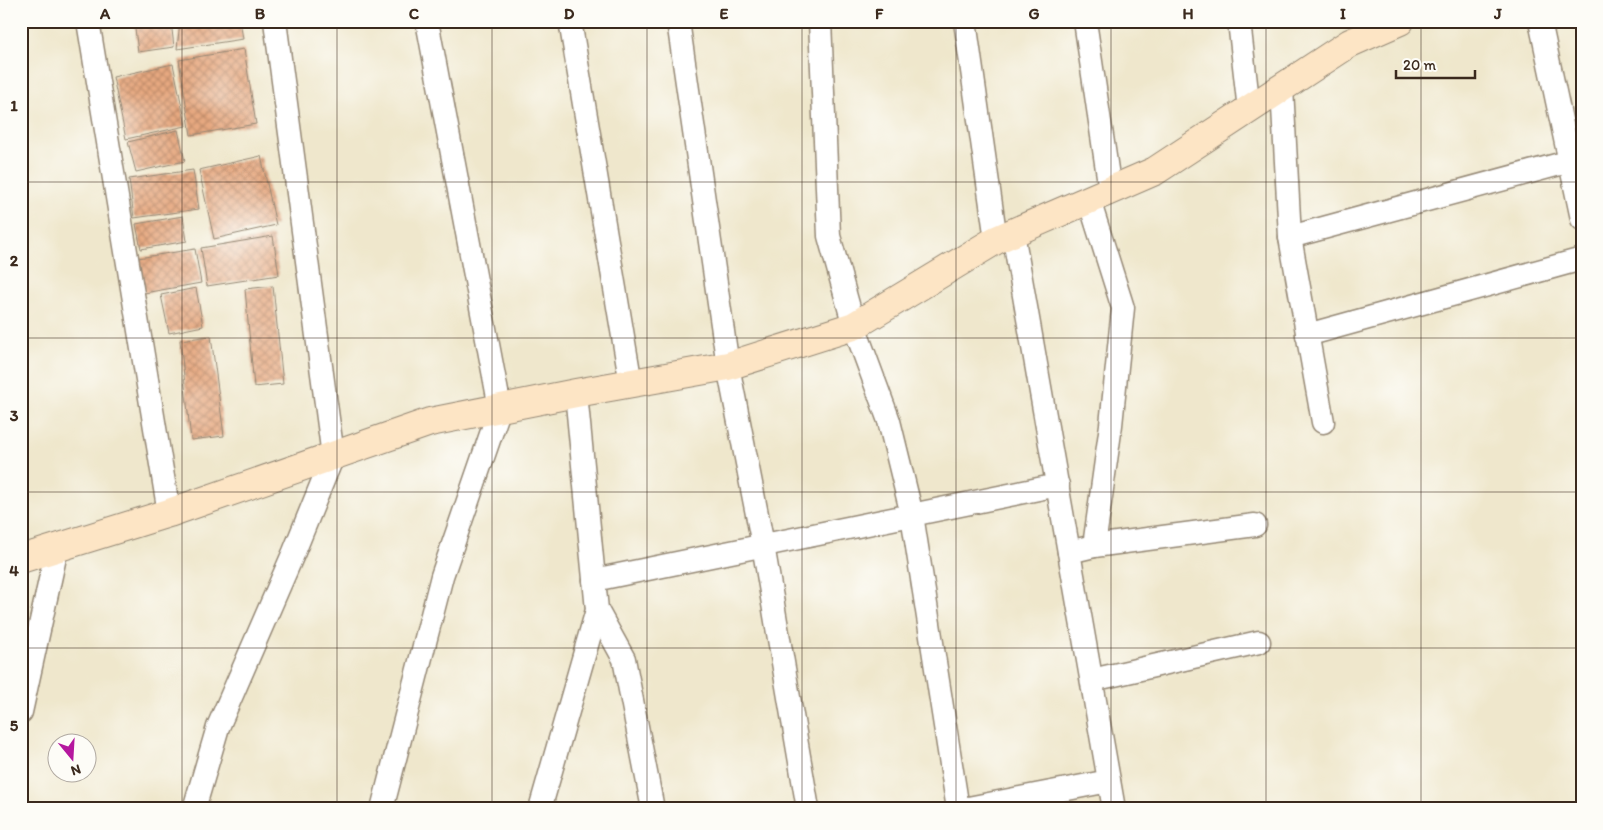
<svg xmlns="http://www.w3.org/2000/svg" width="1603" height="830" viewBox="0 0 1603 830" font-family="Itim,sans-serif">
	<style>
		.building { fill: url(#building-cross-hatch) }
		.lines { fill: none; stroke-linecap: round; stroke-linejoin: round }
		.street-casing { stroke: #958875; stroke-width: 25 }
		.secondary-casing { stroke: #958875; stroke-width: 30 }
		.street { stroke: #fff; stroke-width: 22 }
		.secondary { stroke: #fde5c5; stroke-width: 28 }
		.grid { fill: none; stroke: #3b2a1e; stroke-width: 1; stroke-opacity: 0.55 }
		.neatline { fill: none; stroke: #3b2a1e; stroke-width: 2 }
		.grid-label { font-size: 16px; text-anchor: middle; font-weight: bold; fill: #3b2a1e }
	</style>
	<defs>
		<pattern id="building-cross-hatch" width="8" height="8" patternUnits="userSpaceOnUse" patternTransform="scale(1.25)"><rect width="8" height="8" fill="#e6a880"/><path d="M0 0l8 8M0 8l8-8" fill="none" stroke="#bc8968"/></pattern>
	</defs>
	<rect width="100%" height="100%" fill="#fdfcf7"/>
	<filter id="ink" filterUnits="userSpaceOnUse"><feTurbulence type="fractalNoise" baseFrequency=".02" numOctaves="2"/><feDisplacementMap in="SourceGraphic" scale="10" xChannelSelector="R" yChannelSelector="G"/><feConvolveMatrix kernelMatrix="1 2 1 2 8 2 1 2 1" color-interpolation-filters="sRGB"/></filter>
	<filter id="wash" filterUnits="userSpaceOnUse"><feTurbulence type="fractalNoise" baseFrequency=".0096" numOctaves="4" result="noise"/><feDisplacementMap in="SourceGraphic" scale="20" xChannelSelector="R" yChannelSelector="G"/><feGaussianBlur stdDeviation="1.12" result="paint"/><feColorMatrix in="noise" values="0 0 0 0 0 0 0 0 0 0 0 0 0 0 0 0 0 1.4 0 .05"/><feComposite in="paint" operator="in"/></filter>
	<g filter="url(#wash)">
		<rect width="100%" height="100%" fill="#efe7cc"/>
		<g id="blocks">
			<g class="building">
				<polygon points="134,21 171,21 174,47 138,52"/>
				<polygon points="180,21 240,21 243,39 177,49"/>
				<polygon points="244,49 256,124 191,135 179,60"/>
				<polygon points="173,64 186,126 126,139 113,77"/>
				<polygon points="178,130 185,161 136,172 128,142"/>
				<polygon points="261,156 276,225 214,239 199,170"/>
				<polygon points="193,170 199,209 134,218 129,179"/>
				<polygon points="183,216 187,241 141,249 136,224"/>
				<polygon points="273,236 279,275 207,286 201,248"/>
				<polygon points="195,249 201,283 144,293 138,258"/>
				<polygon points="273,286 283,384 254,387 245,289"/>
				<polygon points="196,288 203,326 169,333 161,295"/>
				<polygon points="211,336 224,436 191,440 180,340"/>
			</g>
		</g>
	</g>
	<g filter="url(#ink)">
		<use href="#blocks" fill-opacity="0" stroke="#958875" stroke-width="1"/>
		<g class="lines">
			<defs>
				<g id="street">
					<polyline points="88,21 169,513"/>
					<polyline points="570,21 631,384"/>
					<polyline points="678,21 728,366 763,545 808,809"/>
					<polyline points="820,21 829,236 854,326 889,421 912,515 958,809"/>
					<polyline points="965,21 996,240"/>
					<polyline points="1085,21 1110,190"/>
					<polyline points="1239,21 1249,110"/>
					<polyline points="1540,21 1582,219"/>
					<polyline points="1282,88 1290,237 1323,422"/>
					<polyline points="1013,233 1114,809"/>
					<polyline points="1290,237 1582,158"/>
					<polyline points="1307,335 1582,259"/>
					<polyline points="1094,546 1255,525"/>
					<polyline points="1069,552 1094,546 1111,425 1123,308 1089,200"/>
					<polyline points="594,580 1058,485"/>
					<polyline points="597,610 624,659 653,809"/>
					<polyline points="1092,680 1259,642"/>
					<polyline points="21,712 57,548"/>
					<polyline points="194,809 218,727 294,552 333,456 275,21"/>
					<polyline points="382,809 442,576 500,408 427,21"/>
					<polyline points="540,809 597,610 576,393"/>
					<polyline points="963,809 1109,781"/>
				</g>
				<polyline id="secondary" points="21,559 169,513 430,422 576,393 728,366 854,326 996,240 1155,171 1350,43 1400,21"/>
			</defs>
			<use href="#street" class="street-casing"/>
			<use href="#secondary" class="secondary-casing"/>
			<use href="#street" class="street"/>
			<use href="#secondary" class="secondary"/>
		</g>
	</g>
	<path class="grid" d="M182,21V809M337,21V809M492,21V809M647,21V809M802,21V809M956,21V809M1111,21V809M1266,21V809M1421,21V809M21,182H1582M21,338H1582M21,492H1582M21,648H1582"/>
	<rect width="1603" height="830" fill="none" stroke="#fdfcf7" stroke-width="55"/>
	<g transform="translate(72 758) rotate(162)"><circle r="24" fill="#fdfcf7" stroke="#afa8a0"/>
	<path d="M0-4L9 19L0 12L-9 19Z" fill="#b5179e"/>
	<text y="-8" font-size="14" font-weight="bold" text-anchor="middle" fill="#3b2a1e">N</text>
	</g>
	<path d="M1396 70v8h79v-8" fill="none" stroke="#3b2a1e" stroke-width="2.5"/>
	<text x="1403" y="70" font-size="15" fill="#3b2a1e" stroke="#fdfcf7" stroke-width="4" paint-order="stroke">20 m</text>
	<rect x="28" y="28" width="1548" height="774" class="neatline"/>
	<g class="grid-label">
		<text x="105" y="19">A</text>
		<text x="260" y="19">B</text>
		<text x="414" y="19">C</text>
		<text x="569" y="19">D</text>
		<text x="724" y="19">E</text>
		<text x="879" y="19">F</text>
		<text x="1034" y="19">G</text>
		<text x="1188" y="19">H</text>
		<text x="1343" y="19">I</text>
		<text x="1498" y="19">J</text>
		<text x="14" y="111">1</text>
		<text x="14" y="266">2</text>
		<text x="14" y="421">3</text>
		<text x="14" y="576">4</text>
		<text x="14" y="731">5</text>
	</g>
</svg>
